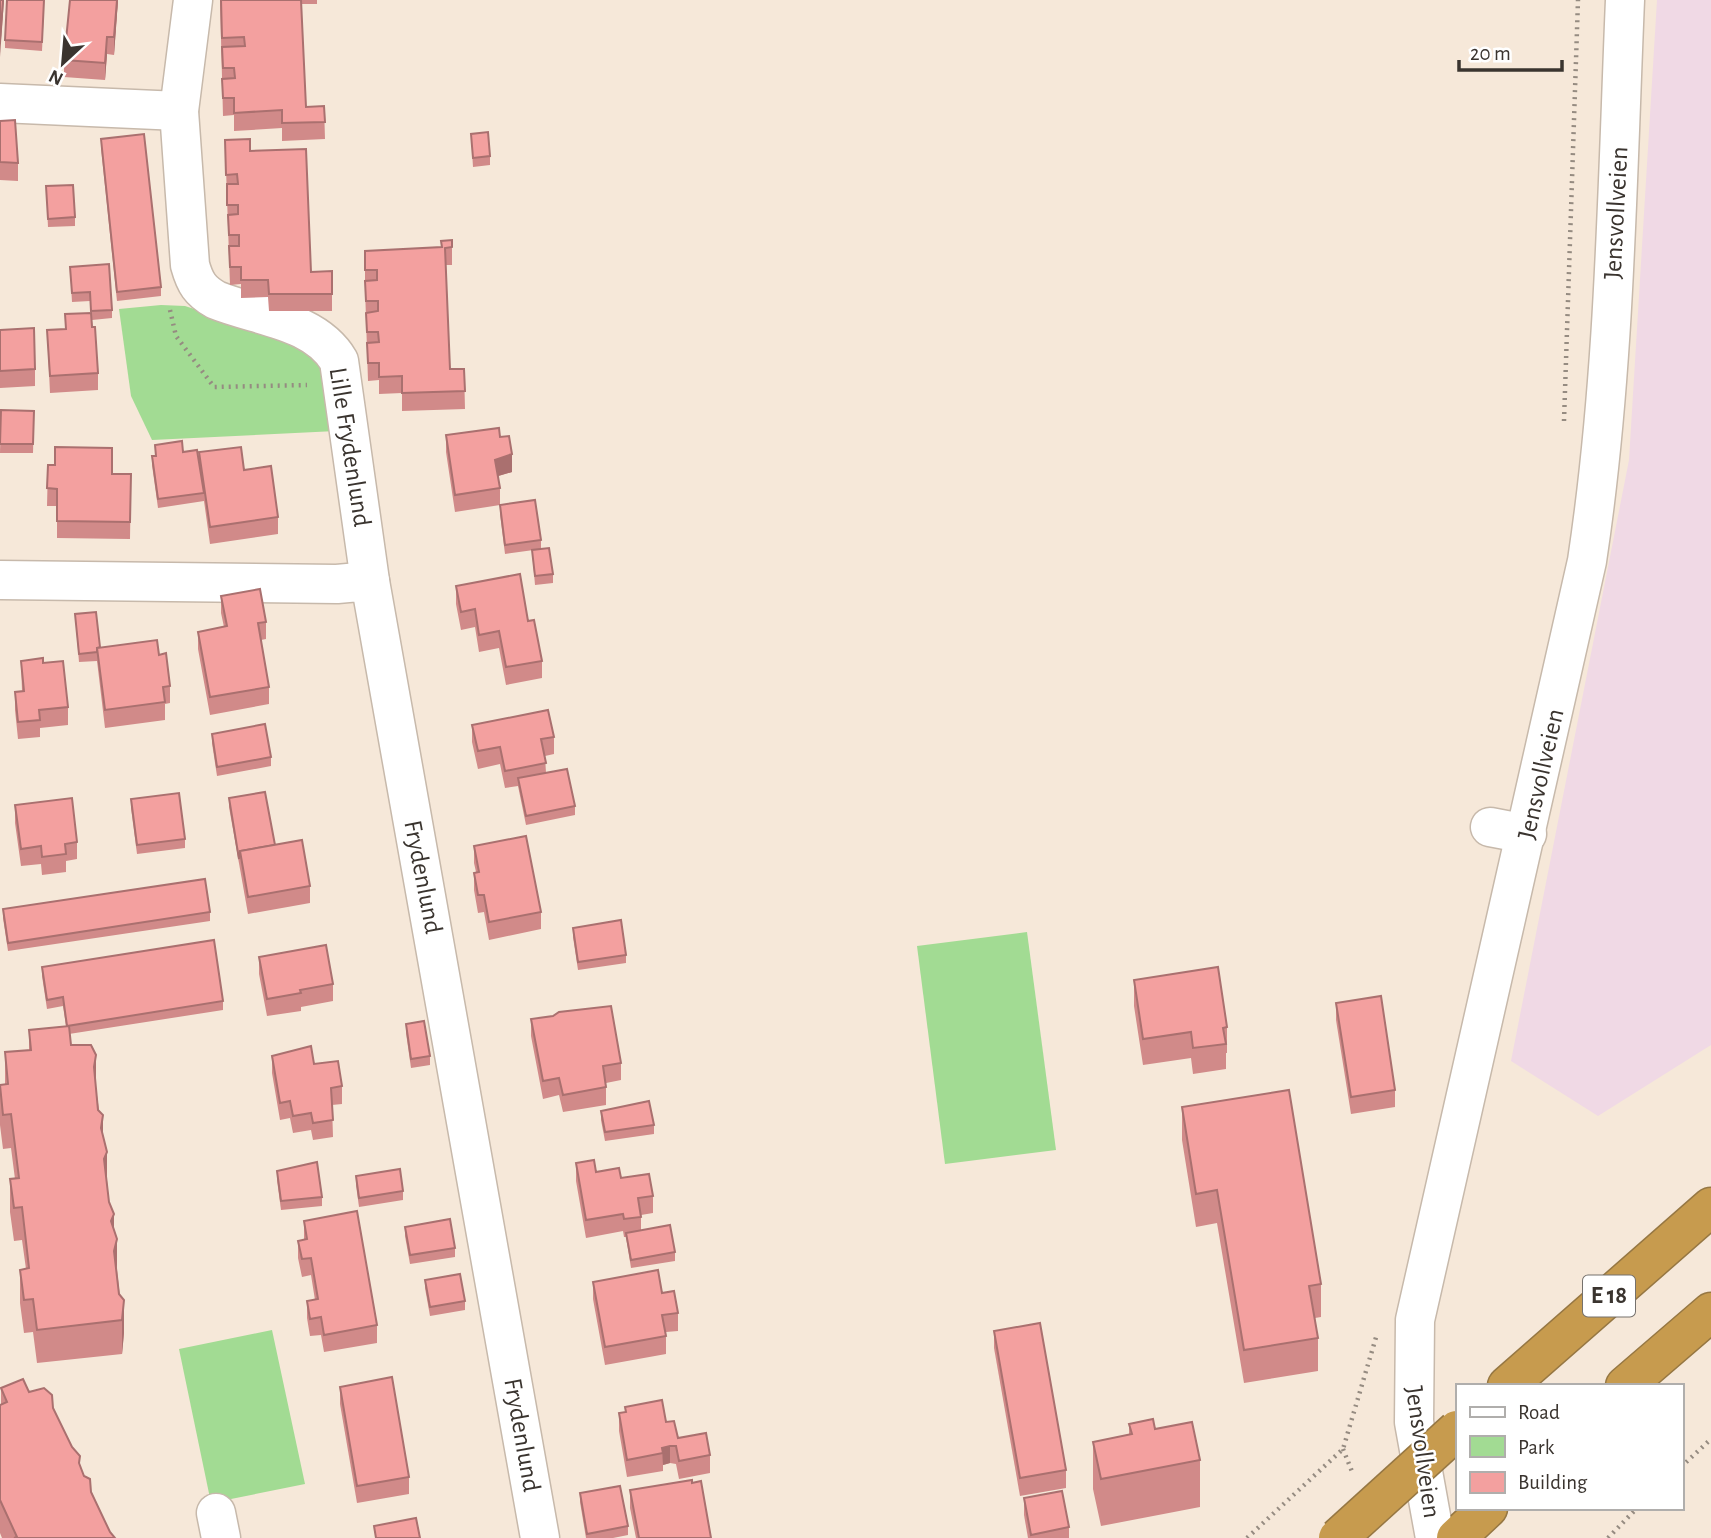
<svg xmlns="http://www.w3.org/2000/svg" width="1711" height="1538" viewBox="0 0 1711 1538" font-family="'Alegreya Sans',sans-serif">
	<style>
		.commercial { fill: #f0d9e5 }
		.green { fill: #a2db93 }
		.lines { fill: none; stroke-linecap: round; stroke-linejoin: round }
		.minor-casing { stroke: #c7b9ab; stroke-width: 41 }
		.highway-casing { stroke: #967743; stroke-width: 41 }
		.path { stroke: #958b81; stroke-width: 4.5; stroke-dasharray: 2 5; stroke-linecap: butt }
		.minor { stroke: #fff; stroke-width: 38 }
		.highway { stroke: #c79b4e; stroke-width: 38 }
		.highway-bridge-casing { stroke: #967743; stroke-width: 41; stroke-linecap: butt }
		.highway-bridge { stroke: #c79b4e; stroke-width: 38 }
		.wall { fill: #d18a89 }
		.shaded-wall { fill: #aa706f }
		.building { fill: #f3a09f; stroke: #aa706f; stroke-width: 2 }
		.labels { text-anchor: middle; dominant-baseline: central; stroke-width: 5; stroke-linejoin: round; paint-order: stroke }
		.shield { fill: #fff; stroke: #75716d; stroke-width: 2 }
		.shield-label { font-size: 24px; font-weight: bold; fill: #3a342f }
		.street-label { font-size: 26px; fill: #3a342f; stroke: #fff }
	</style>
	<rect width="100%" height="100%" fill="#f6e8d9"/>
	<polygon class="commercial" points="1657,0 1711,0 1711,1045 1598,1116 1511,1061 1629,460"/>
	<g class="green">
		<polygon points="161,305 185,306 309,346 326,358 336,431 152,440 131,396 119,309"/>
		<polygon points="1027,932 1056,1150 945,1164 917,946"/>
		<polygon points="272,1330 305,1484 211,1503 179,1349"/>
	</g>
	<g class="lines">
		<defs>
			<g id="minor">
				<path d="M193,0L179,111L190,265C195,283 200,291 216,300C258,317 315,320 339,361L370,581"/>
				<polyline points="0,103 179,111"/>
				<polyline points="0,580 337,584 370,581 540,1538"/>
				<polyline points="1490,827 1527,834"/>
				<polyline points="216,1513 221,1538"/>
				<path d="M1435,1538L1414,1422L1415,1320L1587,561C1615,376 1617,187 1625,0"/>
			</g>
			<g id="highway">
				<polyline points="1507,1386 1711,1207"/>
				<polyline points="1625,1386 1711,1312"/>
				<polyline points="1456,1538 1488,1508"/>
			</g>
		</defs>
		<use href="#minor" class="minor-casing"/>
		<use href="#highway" class="highway-casing"/>
		<g class="path">
			<polyline points="170,310 176,336 214,387 307,385"/>
			<polyline points="1564,421 1578,0"/>
			<polyline points="1343,1449 1353,1474"/>
			<polyline points="1681,1467 1711,1439"/>
			<polyline points="1247,1538 1343,1449 1377,1334"/>
			<polyline points="1608,1538 1637,1508"/>
		</g>
		<use href="#minor" class="minor"/>
		<use href="#highway" class="highway"/>
		<defs>
			<polyline id="highway-bridge" points="1338,1538 1457,1430"/>
		</defs>
		<use href="#highway-bridge" class="highway-bridge-casing"/>
		<use href="#highway-bridge" class="highway-bridge"/>
	</g>
	<g class="wall">
		<polygon points="70,0 118,0 114,55 107,54 105,80 64,77 64,60"/>
		<polygon points="220,0 317,0 317,4 301,4 306,107 324,106 325,139 282,141 282,128 234,131 234,115 223,116"/>
		<polygon points="44,8 42,51 5,48 5,40"/>
		<polygon points="0,121 18,163 18,181 0,180"/>
		<polygon points="471,134 490,156 490,165 473,167"/>
		<polygon points="101,139 161,287 161,296 117,301 101,148"/>
		<polygon points="225,140 250,151 311,272 332,294 332,311 269,311 268,297 241,298 241,284 230,285"/>
		<polygon points="46,186 75,217 75,226 48,227"/>
		<polygon points="452,240 452,265 446,265 450,369 464,369 465,409 402,411 402,393 379,394 379,380 368,381 365,288 365,251 441,247 441,241"/>
		<polygon points="70,267 112,310 112,318 92,320 98,373 98,390 50,393 47,330 65,329 65,314 91,313 90,301 72,302"/>
		<polygon points="0,330 35,369 35,386 0,388"/>
		<polygon points="1,410 34,411 33,453 0,453"/>
		<polygon points="446,435 512,472 498,476 500,488 500,505 455,512 446,452"/>
		<polygon points="155,445 183,452 199,463 199,452 244,470 278,517 278,534 210,544 204,501 158,508 152,465 152,456 155,456"/>
		<polygon points="48,465 112,474 131,474 130,539 57,538 57,506 47,506"/>
		<polygon points="500,505 541,540 541,549 505,554 500,514"/>
		<polygon points="532,550 553,574 553,583 535,585"/>
		<polygon points="456,586 528,621 542,661 542,678 506,685 499,648 479,652 475,627 461,630 456,604"/>
		<polygon points="221,596 266,622 266,639 261,640 269,687 269,704 210,715 198,649 198,632 224,627 221,613"/>
		<polygon points="75,614 100,647 159,655 170,686 170,703 165,704 165,720 105,728 97,661 79,662"/>
		<polygon points="21,661 43,663 68,707 68,725 40,728 40,737 18,739 15,710 15,692 22,691"/>
		<polygon points="472,725 554,737 554,754 545,756 546,773 575,806 575,815 526,825 518,786 505,788 500,764 478,769 472,742"/>
		<polygon points="212,734 271,757 271,766 217,776 212,743"/>
		<polygon points="229,798 275,845 310,886 310,903 248,914 229,807"/>
		<polygon points="131,799 185,839 185,848 137,854 131,808"/>
		<polygon points="15,805 77,842 77,859 66,861 66,872 42,875 41,864 21,866 15,823"/>
		<polygon points="474,846 541,912 541,929 489,940 484,912 478,913 474,890 474,873 476,872 474,863"/>
		<polygon points="3,909 210,912 210,921 8,951 3,918"/>
		<polygon points="573,928 626,955 626,963 578,970 573,937"/>
		<polygon points="259,957 333,984 333,1001 301,1007 301,1011 267,1016 259,974"/>
		<polygon points="42,967 223,1001 223,1010 69,1034 71,1045 96,1089 103,1137 109,1202 114,1230 117,1270 124,1333 122,1354 37,1363 33,1332 24,1333 20,1303 20,1270 26,1269 22,1240 14,1241 10,1212 10,1179 15,1179 11,1148 3,1149 0,1125 0,1085 5,1084 5,1052 29,1050 29,1030 66,1026 63,1006 47,1009 42,976"/>
		<polygon points="1134,980 1227,1027 1227,1053 1226,1053 1226,1069 1193,1074 1191,1058 1143,1065 1134,1006"/>
		<polygon points="1336,1003 1395,1090 1395,1107 1351,1114 1336,1020"/>
		<polygon points="531,1019 621,1063 621,1080 606,1083 606,1105 563,1112 559,1095 543,1099 531,1036"/>
		<polygon points="406,1024 430,1056 430,1065 411,1068 406,1033"/>
		<polygon points="272,1056 314,1064 342,1086 342,1104 332,1105 333,1137 313,1140 311,1130 293,1133 290,1118 280,1120 272,1073"/>
		<polygon points="1182,1107 1321,1284 1321,1317 1315,1318 1318,1338 1318,1371 1244,1383 1217,1223 1196,1227 1182,1140"/>
		<polygon points="601,1111 654,1125 654,1134 605,1141 601,1120"/>
		<polygon points="576,1163 596,1172 621,1178 653,1196 653,1213 641,1215 641,1230 675,1252 675,1261 631,1268 626,1237 624,1237 623,1231 586,1238 576,1181"/>
		<polygon points="277,1171 322,1197 322,1206 281,1210 277,1180"/>
		<polygon points="356,1176 403,1191 403,1200 359,1207 356,1185"/>
		<polygon points="304,1221 377,1325 377,1343 324,1352 321,1335 310,1336 307,1318 307,1301 315,1300 311,1275 302,1277 298,1258 298,1241 304,1240"/>
		<polygon points="405,1227 455,1248 455,1257 410,1264 405,1236"/>
		<polygon points="425,1280 465,1301 465,1310 430,1316 425,1288"/>
		<polygon points="593,1282 662,1293 678,1313 678,1331 666,1332 666,1354 605,1365 593,1299"/>
		<polygon points="994,1331 1066,1470 1066,1488 1020,1496 994,1348"/>
		<polygon points="340,1387 409,1477 409,1494 357,1503 340,1404"/>
		<polygon points="1,1388 29,1392 53,1408 110,1532 115,1538 2,1538 0,1533 0,1405 1,1405"/>
		<polygon points="625,1407 666,1422 678,1438 710,1455 710,1473 679,1479 676,1464 670,1463 663,1465 663,1471 627,1477 619,1431 619,1413 625,1412"/>
		<polygon points="1129,1424 1155,1429 1200,1460 1200,1507 1101,1526 1093,1489 1093,1442 1129,1435"/>
		<polygon points="630,1490 711,1538 636,1538 630,1508"/>
		<polygon points="580,1493 628,1526 628,1535 613,1538 586,1538 580,1502"/>
		<polygon points="1024,1498 1069,1527 1069,1538 1028,1538 1024,1515"/>
	</g>
	<g class="shaded-wall">
		<polygon points="3,0 4,0 0,57 0,40"/>
		<polygon points="117,0 118,0 114,55 114,37"/>
		<polygon points="107,37 107,54 105,80 105,63"/>
		<polygon points="512,454 512,472 495,477 495,460"/>
		<polygon points="96,1055 96,1088 94,1067"/>
		<polygon points="103,1115 103,1148 101,1128"/>
		<polygon points="107,1152 107,1186 104,1159"/>
		<polygon points="114,1214 114,1248 111,1221"/>
		<polygon points="117,1239 117,1272 114,1251"/>
		<polygon points="124,1300 124,1333 122,1354 122,1320"/>
		<polygon points="670,1446 670,1463 663,1465 662,1448"/>
	</g>
	<g class="building">
		<polygon points="0,0 3,0 0,40"/>
		<polygon points="7,0 44,0 42,42 5,40"/>
		<polygon points="70,0 117,0 114,37 107,37 105,63 64,60"/>
		<polygon points="221,0 301,0 306,107 324,106 325,122 282,123 282,110 234,113 234,98 223,98 222,79 235,78 234,68 223,68 222,47 245,46 244,37 222,38"/>
		<polygon points="15,120 18,163 0,162 0,121"/>
		<polygon points="488,132 490,156 473,158 471,134"/>
		<polygon points="144,134 161,287 117,292 101,139"/>
		<polygon points="250,139 250,151 306,149 311,272 332,271 332,294 269,294 268,280 241,280 241,267 230,267 229,246 239,246 239,235 229,235 228,215 238,214 238,205 227,205 227,184 238,184 237,174 226,175 225,140"/>
		<polygon points="73,185 75,217 48,219 46,186"/>
		<polygon points="452,240 452,247 445,248 450,369 464,369 465,391 402,393 402,376 379,377 379,363 368,363 367,343 379,342 378,332 367,332 366,313 378,311 378,301 366,301 365,281 377,280 377,270 365,270 365,251 442,247 441,241"/>
		<polygon points="109,264 112,310 91,311 90,292 72,293 70,267"/>
		<polygon points="91,313 92,327 95,327 98,373 50,376 47,330 66,329 65,314"/>
		<polygon points="34,328 35,369 0,371 0,330"/>
		<polygon points="1,410 34,411 33,444 0,444"/>
		<polygon points="499,428 500,437 509,436 512,454 495,460 500,488 455,495 446,435"/>
		<polygon points="182,441 183,452 197,450 204,493 158,499 152,456 156,456 155,445"/>
		<polygon points="55,447 112,448 112,474 131,474 130,522 57,521 57,489 47,488 48,465 55,465"/>
		<polygon points="241,447 244,470 271,466 278,517 210,527 199,452"/>
		<polygon points="535,500 541,540 505,545 500,505"/>
		<polygon points="549,548 553,574 535,576 532,550"/>
		<polygon points="520,574 528,621 534,620 542,661 506,667 499,631 479,635 475,609 461,612 456,586"/>
		<polygon points="260,589 266,622 258,623 269,687 210,697 198,632 227,626 221,596"/>
		<polygon points="96,612 100,647 97,648 97,652 79,654 75,614"/>
		<polygon points="157,640 159,655 166,653 170,686 163,687 165,702 105,710 97,648"/>
		<polygon points="43,658 43,663 63,661 68,707 39,710 40,720 18,722 15,692 24,691 21,661"/>
		<polygon points="548,710 554,737 541,739 546,763 505,771 500,747 478,751 472,725"/>
		<polygon points="265,724 271,757 217,767 212,734"/>
		<polygon points="567,769 575,806 526,816 518,778"/>
		<polygon points="265,792 275,845 240,851 239,859 229,798"/>
		<polygon points="179,793 185,839 137,845 131,799"/>
		<polygon points="72,798 77,842 65,844 66,854 42,857 41,846 21,849 15,805"/>
		<polygon points="526,836 541,912 489,922 484,895 478,895 474,873 479,872 474,846"/>
		<polygon points="302,840 310,886 248,897 240,851"/>
		<polygon points="205,879 210,912 8,943 3,909"/>
		<polygon points="621,920 626,955 578,962 573,928"/>
		<polygon points="214,940 223,1001 67,1026 63,997 47,1000 42,967"/>
		<polygon points="326,945 333,984 300,990 301,993 267,999 259,957"/>
		<polygon points="1218,967 1227,1027 1223,1028 1226,1044 1193,1048 1191,1032 1143,1039 1134,980"/>
		<polygon points="1381,996 1395,1090 1351,1097 1336,1003"/>
		<polygon points="611,1006 621,1063 603,1066 606,1087 563,1095 559,1078 543,1081 531,1019 553,1016 559,1012"/>
		<polygon points="424,1021 430,1056 411,1059 406,1024"/>
		<polygon points="69,1026 71,1045 91,1045 96,1055 94,1067 98,1110 103,1115 101,1128 107,1152 104,1159 109,1202 114,1214 111,1221 117,1239 114,1251 119,1294 124,1300 122,1320 37,1330 33,1299 24,1300 20,1270 29,1268 22,1207 14,1208 10,1179 19,1178 11,1114 3,1115 0,1085 8,1084 5,1052 31,1050 29,1030"/>
		<polygon points="311,1046 314,1064 338,1061 342,1086 331,1088 333,1120 313,1123 311,1113 293,1116 290,1101 280,1103 272,1056"/>
		<polygon points="1289,1090 1321,1284 1309,1286 1318,1338 1244,1350 1217,1190 1196,1194 1182,1107"/>
		<polygon points="649,1101 654,1125 605,1132 601,1111"/>
		<polygon points="594,1160 596,1172 619,1168 621,1178 649,1174 653,1196 638,1198 641,1217 624,1219 623,1214 586,1220 576,1163"/>
		<polygon points="317,1162 322,1197 281,1201 277,1171"/>
		<polygon points="400,1169 403,1191 359,1198 356,1176"/>
		<polygon points="357,1211 377,1325 324,1335 321,1317 310,1319 307,1301 318,1299 311,1258 302,1259 298,1241 307,1239 304,1221"/>
		<polygon points="450,1219 455,1248 410,1255 405,1227"/>
		<polygon points="670,1225 675,1252 631,1260 626,1233"/>
		<polygon points="658,1270 662,1293 674,1291 678,1313 662,1315 666,1336 605,1347 593,1282"/>
		<polygon points="460,1274 465,1301 430,1307 425,1280"/>
		<polygon points="1040,1323 1066,1470 1020,1478 994,1331"/>
		<polygon points="392,1377 409,1477 357,1486 340,1387"/>
		<polygon points="23,1379 29,1392 44,1388 52,1395 53,1408 72,1447 80,1456 79,1463 84,1476 90,1479 91,1492 110,1532 115,1538 14,1538 17,1537 0,1500 0,1405 7,1402 1,1388"/>
		<polygon points="662,1400 666,1422 674,1421 678,1438 706,1433 710,1455 679,1461 676,1446 670,1446 662,1448 663,1453 627,1460 619,1413 626,1412 625,1407"/>
		<polygon points="1153,1419 1155,1429 1192,1422 1200,1460 1101,1479 1093,1442 1132,1434 1129,1424"/>
		<polygon points="692,1480 692,1483 701,1481 711,1538 639,1538 630,1490"/>
		<polygon points="620,1486 628,1526 587,1534 580,1493"/>
		<polygon points="1062,1491 1069,1527 1031,1535 1024,1498"/>
		<polygon points="416,1518 420,1538 376,1538 374,1526"/>
	</g>
	<g class="labels">
		<rect class="shield" x="1583" y="1275.5" width="52" height="41" rx="5"/>
		<g class="shield-label">
			<text x="1609" y="1296">E 18</text>
		</g>
		<g class="street-label">
			<text transform="translate(1616 213) rotate(-87)">Jensvollveien</text>
			<text transform="translate(350 447) rotate(81)">Lille Frydenlund</text>
			<text transform="translate(1541 774) rotate(-77)">Jensvollveien</text>
			<text transform="translate(423 877) rotate(79)">Frydenlund</text>
			<text transform="translate(522 1435) rotate(80)">Frydenlund</text>
			<text transform="translate(1423 1452) rotate(82)">Jensvollveien</text>
		</g>
	</g>
	<rect x="1456" y="1384" width="228" height="126" fill="#ffffff" stroke="#b0aeac" stroke-width="2"/>
	<rect x="1470" y="1407" width="35" height="10" fill="#ffffff" stroke="#b0aeac" stroke-width="2"/>
	<text x="1518" y="1419" font-size="21" fill="#3a342f">Road</text>
	<rect x="1470" y="1436" width="35" height="21" fill="#a2db93" stroke="#b0aeac" stroke-width="2"/>
	<text x="1518" y="1454" font-size="21" fill="#3a342f">Park</text>
	<rect x="1470" y="1472" width="35" height="21" fill="#f3a09f" stroke="#b0aeac" stroke-width="2"/>
	<text x="1518" y="1489" font-size="21" fill="#3a342f">Building</text>
	<g transform="translate(63 63) rotate(206)" stroke="#ffffff" stroke-width="5" paint-order="stroke">
	<path d="M0-5L12 26L0 18L-12 26Z" fill="#3a342f"/>
	<text y="-10" font-size="19" font-weight="bold" text-anchor="middle" fill="#3a342f">N</text>
	</g>
	<path d="M1459 60v10h103v-10" fill="none" stroke="#3a342f" stroke-width="3.5"/>
	<text x="1470" y="60" font-size="21" fill="#3a342f" stroke="#ffffff" stroke-width="5" paint-order="stroke">20 m</text>
</svg>
